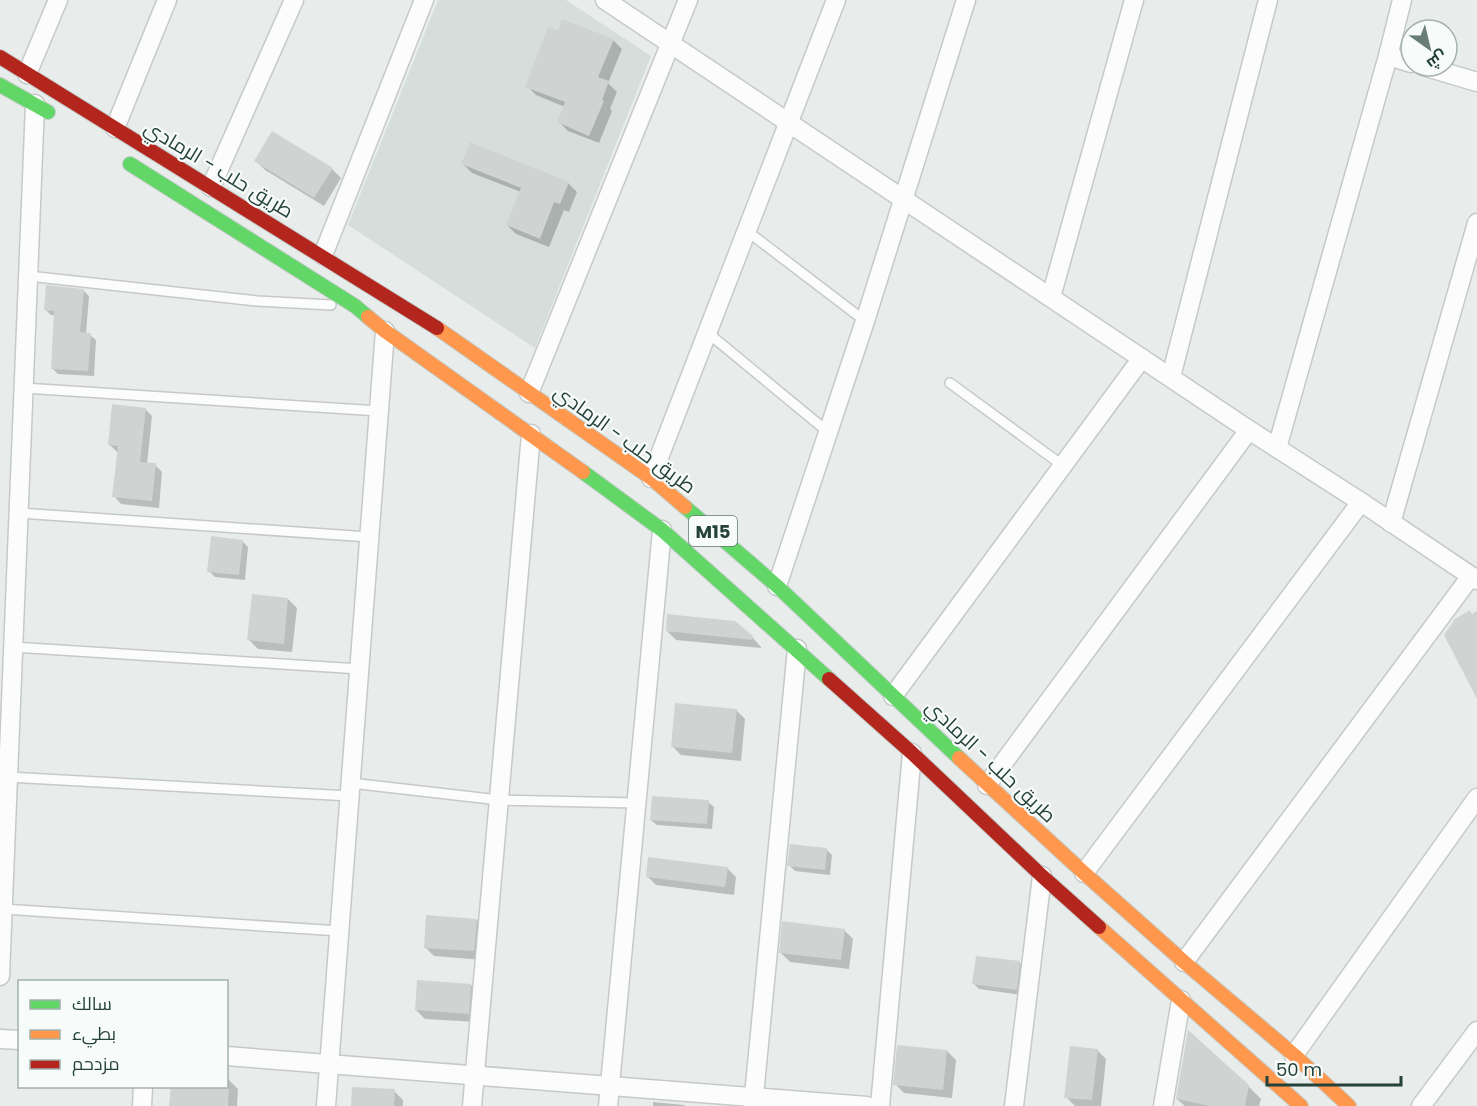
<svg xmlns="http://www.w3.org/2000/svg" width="1477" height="1106" viewBox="0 0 1477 1106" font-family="Poppins,Cairo,sans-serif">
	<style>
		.built { fill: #d6dedb }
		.shadow { fill: #0003 }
		.building { fill: #cfd4d2 }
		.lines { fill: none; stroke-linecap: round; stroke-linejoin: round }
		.lane-casing { stroke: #c5cac8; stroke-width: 12 }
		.street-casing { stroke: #c5cac8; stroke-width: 21 }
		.fast-casing { stroke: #c3ccc9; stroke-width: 16 }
		.slow-casing { stroke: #c3ccc9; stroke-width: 16 }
		.jam-casing { stroke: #c3ccc9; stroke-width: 16 }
		.lane { stroke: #fcfcfc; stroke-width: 9 }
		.street { stroke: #fcfcfc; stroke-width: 18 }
		.fast { stroke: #63d668; stroke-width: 14 }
		.slow { stroke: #ff974d; stroke-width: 14 }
		.jam { stroke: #b3261e; stroke-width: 14 }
		.labels { text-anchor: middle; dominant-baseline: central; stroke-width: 4.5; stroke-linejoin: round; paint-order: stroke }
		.shield { fill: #f7fbf9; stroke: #637a73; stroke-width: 1.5 }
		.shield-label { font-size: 18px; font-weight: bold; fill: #24423a }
		.street-label { font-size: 20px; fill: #24423a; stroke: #f7fbf9 }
	</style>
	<rect width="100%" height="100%" fill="#e8edeb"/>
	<polygon class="built" points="438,0 566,0 651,56 535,348 348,225"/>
	<g class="shadow">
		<polygon points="613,40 622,49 608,83 617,92 610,109 612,111 599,143 568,131 559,122 565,107 536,95 527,86"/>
		<polygon points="256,161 332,169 341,178 324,206 265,170"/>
		<polygon points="463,164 568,183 577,192 569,212 564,210 549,247 516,234 507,225 521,192 472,173"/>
		<polygon points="83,290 89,296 86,334 90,335 96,340 94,376 58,374 52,368 55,315 51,315 45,309"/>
		<polygon points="145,409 152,416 147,464 155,465 162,472 159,508 121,504 114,496 119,452 117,452 109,444"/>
		<polygon points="242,541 248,547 245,580 215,577 209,571"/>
		<polygon points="288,599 297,608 292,652 258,649 249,640"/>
		<polygon points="667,631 752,637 761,647 761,648 676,640"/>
		<polygon points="736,710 745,719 741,761 681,755 672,746"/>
		<polygon points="708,802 714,807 712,829 657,825 651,820"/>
		<polygon points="826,849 832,855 830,875 795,871 789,865"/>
		<polygon points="727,868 736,877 734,895 656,885 647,876"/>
		<polygon points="477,920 485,929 483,960 434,956 425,947"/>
		<polygon points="844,930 853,939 849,969 790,962 781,953"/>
		<polygon points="1020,963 1025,968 1022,995 979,989 974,984"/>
		<polygon points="471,985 480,994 477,1022 425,1019 416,1010"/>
		<polygon points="1097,1050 1106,1059 1101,1106 1075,1106 1066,1097"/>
		<polygon points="947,1051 956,1060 952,1098 904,1093 895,1084"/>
		<polygon points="226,1080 229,1080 238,1089 237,1106 171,1106 226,1086"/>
		<polygon points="1248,1086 1261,1099 1259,1106 1185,1106 1177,1099"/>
		<polygon points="394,1091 403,1100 403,1106 352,1106"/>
		<polygon points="653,1102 684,1105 686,1106 653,1106"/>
	</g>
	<g class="building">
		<polygon points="562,19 614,39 598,77 609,81 602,100 604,101 589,136 557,122 565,102 525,87 548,27 558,30"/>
		<polygon points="272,131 333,168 314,198 254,161"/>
		<polygon points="470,142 569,182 560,204 554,202 540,239 506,225 521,188 461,164"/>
		<polygon points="46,285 84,289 80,332 91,333 88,371 51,369 54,311 44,310"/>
		<polygon points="112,404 146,408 140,462 156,463 152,501 112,497 118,446 108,445"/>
		<polygon points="211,536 243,540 239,575 207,572"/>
		<polygon points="252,594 288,598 284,644 247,640"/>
		<polygon points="1470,610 1472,614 1477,611 1477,699 1444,635 1455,619"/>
		<polygon points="667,614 735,621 753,636 752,640 666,631"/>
		<polygon points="675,703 737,709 732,753 671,747"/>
		<polygon points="652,796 709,800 707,824 650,820"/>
		<polygon points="790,844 827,848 825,870 787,866"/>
		<polygon points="648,857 728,867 725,887 646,877"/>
		<polygon points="426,915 477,919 474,951 424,948"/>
		<polygon points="782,921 845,929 841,960 779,953"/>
		<polygon points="976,956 1020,961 1017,990 972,984"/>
		<polygon points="417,980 471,984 469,1014 415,1010"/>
		<polygon points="1188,1030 1249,1085 1245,1106 1210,1106 1176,1099"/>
		<polygon points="897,1045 947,1050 943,1090 893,1085"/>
		<polygon points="1070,1046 1098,1049 1092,1100 1064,1098"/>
		<polygon points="171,1086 229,1086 228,1106 169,1106"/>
		<polygon points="352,1087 395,1089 394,1106 351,1106"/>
	</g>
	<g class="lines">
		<defs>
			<g id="lane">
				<polyline points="747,231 865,321"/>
				<polyline points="28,276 257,301 331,305"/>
				<polyline points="708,333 828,432"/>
				<polyline points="950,383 1062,465"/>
				<polyline points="24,388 379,411"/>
				<polyline points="19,513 369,537"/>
				<polyline points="13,647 360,669"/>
				<polyline points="8,777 350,796"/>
				<polyline points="351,783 499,800 637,803"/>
				<polyline points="3,909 340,931"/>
			</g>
			<g id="street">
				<polyline points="605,0 1249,430 1361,502 1477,580"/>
				<polyline points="1388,56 1411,63"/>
				<polyline points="1423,66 1477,82"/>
				<polyline points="27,74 58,0"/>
				<polyline points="115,128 167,0"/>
				<polyline points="211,187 294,0"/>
				<polyline points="323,255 424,0"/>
				<polyline points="1051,297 1134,0"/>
				<polyline points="1171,377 1268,0"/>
				<polyline points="529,393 688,0"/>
				<polyline points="1277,448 1388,56 1402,0"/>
				<polyline points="651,478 836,0"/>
				<polyline points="1391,523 1477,223"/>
				<polyline points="777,586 865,321 966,0"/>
				<polyline points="893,696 1142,358"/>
				<polyline points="987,785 1249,430"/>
				<polyline points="1084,873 1361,502"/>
				<polyline points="1184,962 1471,576"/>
				<polyline points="0,976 35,104"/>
				<polyline points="0,1039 20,1040"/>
				<polyline points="1294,1055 1477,798"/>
				<polyline points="226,1056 867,1106"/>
				<polyline points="142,1106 143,1086"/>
				<polyline points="326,1106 385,331"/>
				<polyline points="472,1106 531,434"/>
				<polyline points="608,1106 662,530"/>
				<polyline points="753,1106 797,649"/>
				<polyline points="880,1106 912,753"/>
				<polyline points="1014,1106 1042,876"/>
				<polyline points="1163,1106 1181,1000"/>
				<polyline points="1421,1106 1477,1031"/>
			</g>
			<g id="fast">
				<polyline points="0,85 48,112"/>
				<polyline points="130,164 355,306 368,317"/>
				<polyline points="583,472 662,530 829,679"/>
				<polyline points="685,507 777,586 959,758"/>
			</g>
			<g id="slow">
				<polyline points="368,317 385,331 583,472"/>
				<polyline points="437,328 651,478 685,507"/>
				<polyline points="959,758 1084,873 1184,962 1294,1055 1349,1106"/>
				<polyline points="1099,927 1301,1106"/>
			</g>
			<g id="jam">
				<polyline points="0,57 437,328"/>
				<polyline points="829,679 912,753 1042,876 1099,927"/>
			</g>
		</defs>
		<use href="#lane" class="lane-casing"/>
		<use href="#street" class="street-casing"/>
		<use href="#fast" class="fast-casing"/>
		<use href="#slow" class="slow-casing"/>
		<use href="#jam" class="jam-casing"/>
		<use href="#lane" class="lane"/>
		<use href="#street" class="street"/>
		<use href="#fast" class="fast"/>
		<use href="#slow" class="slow"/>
		<use href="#jam" class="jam"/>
	</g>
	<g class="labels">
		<rect class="shield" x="689" y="516" width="48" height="30" rx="4.5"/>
		<g class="shield-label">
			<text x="713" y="531">M15</text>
		</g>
		<g class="street-label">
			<text transform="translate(219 169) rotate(31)">طريق حلب - الرمادي</text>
			<text transform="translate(625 439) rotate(36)">طريق حلب - الرمادي</text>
			<text transform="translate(991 761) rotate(43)">طريق حلب - الرمادي</text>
		</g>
	</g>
	<rect x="18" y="980" width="210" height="108" fill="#f7fbf9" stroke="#a3b1ad" stroke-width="1.5"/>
	<rect x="30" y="1000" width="30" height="9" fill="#63d668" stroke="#a3b1ad" stroke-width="1.5"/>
	<text x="72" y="1010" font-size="18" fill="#24423a">سالك</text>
	<rect x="30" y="1030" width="30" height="9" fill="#ff974d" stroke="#a3b1ad" stroke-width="1.5"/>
	<text x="72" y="1040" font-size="18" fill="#24423a">بطيء</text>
	<rect x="30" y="1060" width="30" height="9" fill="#b3261e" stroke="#a3b1ad" stroke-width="1.5"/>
	<text x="72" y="1070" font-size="18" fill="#24423a">مزدحم</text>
	<g transform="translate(1429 48) rotate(146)"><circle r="28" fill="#f7fbf9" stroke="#a3b1ad" stroke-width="1.5"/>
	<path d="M0-4.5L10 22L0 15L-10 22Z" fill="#697e78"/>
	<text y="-9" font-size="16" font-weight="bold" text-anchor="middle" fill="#24423a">ش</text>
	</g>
	<path d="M1267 1076v9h134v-9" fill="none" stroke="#24423a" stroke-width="3"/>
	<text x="1276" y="1076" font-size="18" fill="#24423a" stroke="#f7fbf9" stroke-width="4.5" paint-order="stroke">50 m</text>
</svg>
